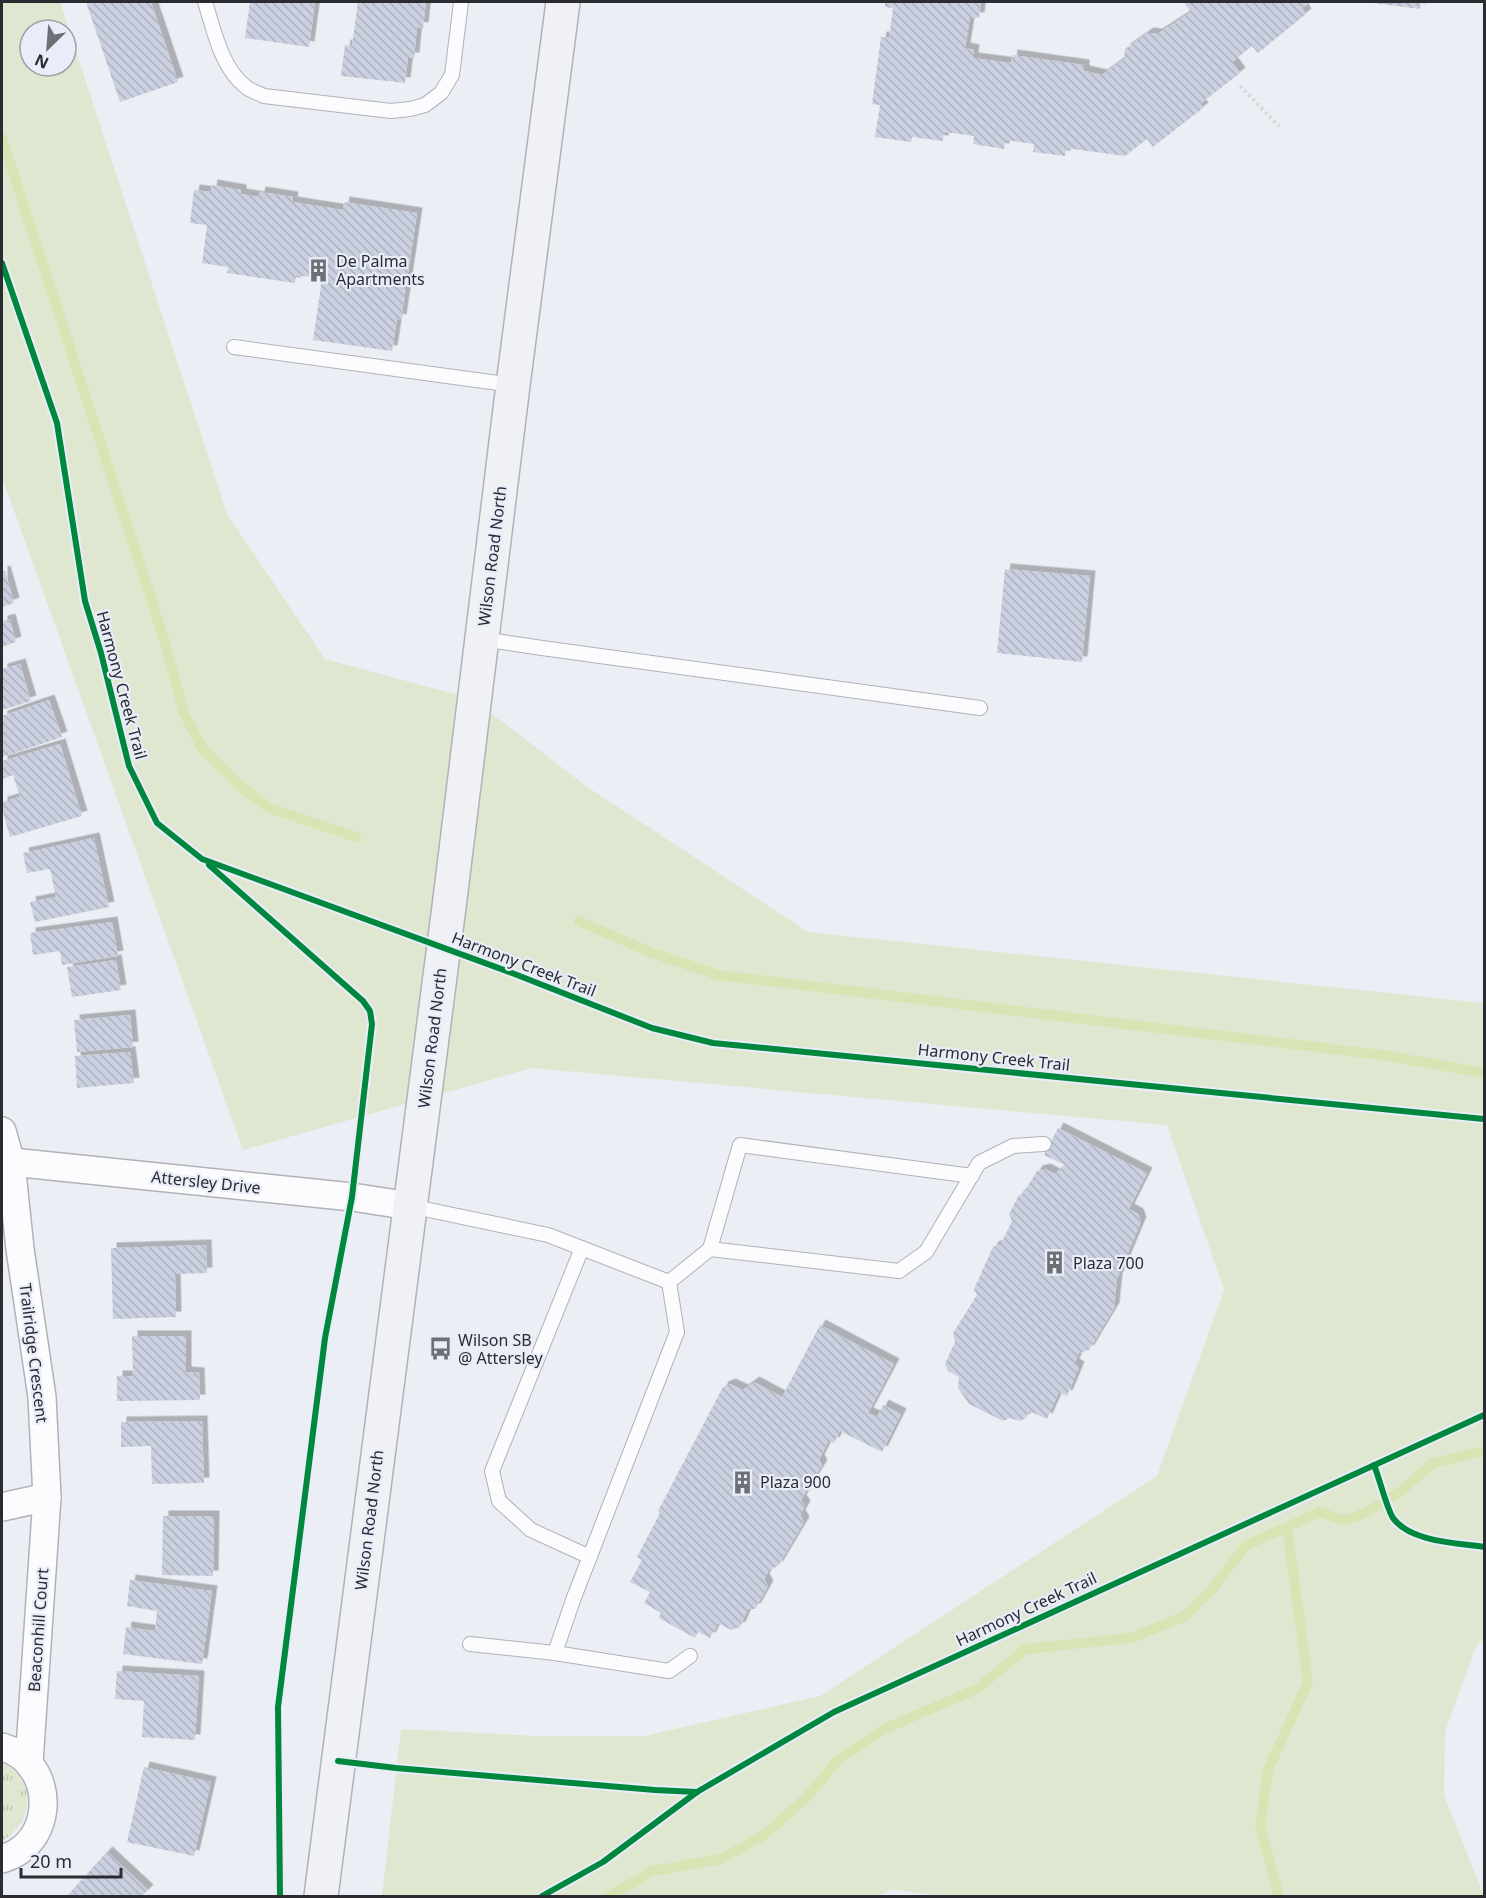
<svg xmlns="http://www.w3.org/2000/svg" width="1486" height="1898" viewBox="0 0 1486 1898" font-family="'Noto Sans',sans-serif">
	<style>
		.grass { fill: url(#grass-tufts) }
		.green { fill: #e0e7d1; fill-rule: evenodd }
		.lines { fill: none; stroke-linecap: round; stroke-linejoin: round }
		.stream { stroke: #d7e4b4; stroke-width: 10 }
		.building { fill: url(#building-back-hatch); filter: url(#shadow) }
		.lane-casing { stroke: #b0b2b7; stroke-width: 16 }
		.street-casing { stroke: #b0b2b7; stroke-width: 30 }
		.secondary-casing { stroke: #b0b2b7; stroke-width: 36 }
		.path { stroke: #d8d9db; stroke-width: 4; stroke-dasharray: 3 3; stroke-linecap: butt }
		.lane { stroke: #fcfcfe; stroke-width: 14 }
		.street { stroke: #fcfcfe; stroke-width: 27 }
		.secondary { stroke: #f0f1f5; stroke-width: 33 }
		.cycleway-casing { stroke: #e8edf9; stroke-width: 10 }
		.cycleway { stroke: #00873e; stroke-width: 6 }
		.labels { text-anchor: middle; dominant-baseline: central; stroke-width: 4.5; stroke-linejoin: round; paint-order: stroke }
		.poi-label { font-size: 16px; fill: #2a2c31; stroke: #e8edf9; text-anchor: start }
		.street-label { font-size: 16px; fill: #2a2c31; stroke: #e8edf9 }
	</style>
	<defs>
		<pattern id="grass-tufts" width="24" height="20" patternUnits="userSpaceOnUse" patternTransform="scale(1.5)"><rect width="24" height="20" fill="#e0e7d1"/><path d="M3 7l-1-3M5 7V3M7 7l1-3M15 17l-1-3M17 17v-4M19 17l1-3" fill="none" stroke="#c0c6b4"/></pattern>
		<pattern id="building-back-hatch" width="6" height="6" patternUnits="userSpaceOnUse" patternTransform="scale(1.5)"><rect width="6" height="6" fill="#cad0df"/><path d="M-1 5l2 2M0 0l6 6M5-1l2 2" fill="none" stroke="#aeb3c0"/></pattern>
		<filter id="shadow"><feDropShadow dx="5.5" dy="-5.5" stdDeviation="0" flood-color="#0004"/></filter>
	</defs>
	<rect width="100%" height="100%" fill="#eceef5"/>
	<path class="grass" d="M2,1763C38,1781 34,1822 2,1841Z"/>
	<path class="green" d="M2,2H60L227,514L325,659L473,699L586,786L808,932L1484,1003V1638L1475,1649L1445,1732L1444,1795L1484,1896H938L891,1889L879,1896H382L401,1729L539,1736H644L820,1696L1157,1476L1224,1290L1167,1125L532,1068L243,1150L2,477ZM30,30H66V66H30Z"/>
	<g class="lines">
		<g class="stream">
			<polyline points="2,138 163,636 184,713 202,748 240,786 269,808 356,837"/>
			<polyline points="579,921 652,953 718,975 1382,1055 1484,1073"/>
			<polyline points="609,1896 653,1871 721,1859 764,1835 806,1798 836,1762 882,1730 977,1689 1025,1649 1131,1638 1185,1616 1213,1588 1245,1546 1320,1512 1343,1520 1355,1517 1372,1509 1401,1491 1433,1463 1484,1451"/>
			<polyline points="1279,1896 1260,1826 1268,1770 1308,1682 1287,1527"/>
		</g>
	</g>
	<g class="building">
		<polygon points="86,2 151,2 178,82 120,102"/>
		<polygon points="250,2 315,2 309,47 245,38"/>
		<polygon points="358,2 426,2 423,28 417,27 414,58 408,58 405,83 341,76 345,45 352,46"/>
		<polygon points="885,2 981,2 979,18 970,17 965,48 974,50 973,58 1011,63 1012,55 1084,65 1084,71 1102,75 1124,59 1125,49 1148,33 1157,34 1191,12 1184,2 1311,2 1302,8 1306,14 1258,53 1252,46 1232,62 1240,73 1200,104 1203,108 1153,147 1147,139 1125,156 1066,148 1065,156 1033,152 1034,144 1005,140 1004,149 973,144 974,136 944,132 943,141 912,137 911,142 875,137 880,105 872,104 881,37 889,38 893,8 885,7"/>
		<polygon points="1373,2 1421,2 1420,9 1373,3"/>
		<polygon points="212,185 241,190 241,194 259,197 260,192 293,197 292,202 343,210 344,202 417,213 401,320 397,319 392,351 313,340 322,279 296,275 295,283 227,273 228,267 202,263 207,225 190,223 194,190 211,192"/>
		<polygon points="1005,569 1090,576 1082,662 997,653"/>
		<polygon points="5,571 14,603 2,607 2,572"/>
		<polygon points="10,619 16,642 2,647 2,621"/>
		<polygon points="20,664 31,701 2,710 2,669"/>
		<polygon points="49,700 62,737 2,757 2,716"/>
		<polygon points="60,744 82,816 10,837 2,808 2,802 20,797 13,775 2,779 2,761"/>
		<polygon points="94,838 109,907 35,922 30,902 56,897 50,869 27,873 23,853"/>
		<polygon points="112,922 118,956 62,965 60,951 33,955 30,933"/>
		<polygon points="116,960 121,990 72,997 67,967"/>
		<polygon points="130,1015 133,1047 77,1052 74,1020"/>
		<polygon points="130,1052 134,1083 77,1088 75,1056"/>
		<polygon points="1058,1128 1147,1173 1129,1209 1138,1214 1141,1222 1117,1279 1114,1308 1089,1350 1079,1353 1074,1364 1079,1367 1067,1396 1059,1392 1047,1419 1029,1411 1026,1418 1020,1421 1010,1418 1003,1421 969,1404 958,1388 959,1377 948,1371 945,1364 955,1342 953,1333 977,1295 974,1289 993,1247 1001,1244 1012,1221 1009,1214 1019,1195 1023,1194 1037,1171 1045,1169 1055,1174 1065,1165 1044,1155"/>
		<polygon points="206,1245 207,1273 175,1274 176,1317 113,1319 111,1248"/>
		<polygon points="820,1325 894,1364 868,1413 877,1417 883,1405 901,1414 882,1452 840,1431 834,1443 829,1440 819,1460 822,1465 801,1500 805,1506 800,1515 804,1522 778,1566 769,1570 764,1579 768,1586 755,1609 748,1609 740,1627 731,1630 718,1623 710,1638 698,1632 695,1638 659,1618 661,1613 644,1603 650,1592 630,1582 642,1560 637,1557 660,1513 658,1511 723,1387 730,1384 743,1390 754,1382 782,1397"/>
		<polygon points="132,1336 186,1336 186,1372 199,1373 200,1400 117,1401 117,1376 133,1376"/>
		<polygon points="202,1421 204,1483 152,1484 151,1446 121,1447 121,1422"/>
		<polygon points="163,1516 214,1516 213,1576 162,1575"/>
		<polygon points="130,1580 212,1591 202,1664 123,1654 126,1627 155,1631 157,1611 127,1606"/>
		<polygon points="117,1671 199,1676 195,1740 142,1737 144,1701 115,1699"/>
		<polygon points="144,1767 211,1782 194,1856 127,1842"/>
		<polygon points="107,1852 148,1890 142,1896 67,1896"/>
	</g>
	<g class="lines">
		<defs>
			<g id="lane">
				<path d="M205,2C214,30 221,68 246,87C251,91 258,93 264,96L391,111L410,109L425,105L441,93L452,75L461,2"/>
				<polyline points="234,347 513,385"/>
				<polyline points="482,639 542,648 980,708"/>
				<polyline points="410,1206 548,1235 669,1282 677,1332 573,1600 555,1653"/>
				<polyline points="582,1248 492,1471 499,1501 531,1530 590,1557"/>
				<polyline points="710,1249 740,1145 972,1176"/>
				<polyline points="669,1282 710,1249 899,1271 926,1252 979,1163 1013,1146 1044,1144"/>
				<polyline points="470,1644 555,1653 669,1671 690,1656"/>
			</g>
			<g id="street">
				<polyline points="2,1131 11,1163 20,1249 42,1397 47,1497 29,1763"/>
				<polyline points="2,1161 352,1197 410,1206"/>
				<polyline points="2,1507 47,1497"/>
				<path d="M2,1747C12,1750 22,1755 29,1764C51,1789 47,1832 19,1851C14,1855 7,1857 2,1859"/>
			</g>
			<polyline id="secondary" points="321,1896 450,899 513,385 563,2"/>
		</defs>
		<use href="#lane" class="lane-casing"/>
		<use href="#street" class="street-casing"/>
		<use href="#secondary" class="secondary-casing"/>
		<polyline class="path" points="1240,86 1279,126"/>
		<use href="#lane" class="lane"/>
		<use href="#street" class="street"/>
		<use href="#secondary" class="secondary"/>
		<defs>
			<g id="cycleway">
				<polyline points="2,263 57,423 85,601 101,653 129,766 157,823 202,859 512,973 652,1028 713,1043 1484,1119"/>
				<polyline points="209,865 363,1001 370,1011 372,1024 352,1197 325,1338 278,1707 280,1896"/>
				<path d="M1374,1465C1379,1477 1387,1509 1393,1518C1410,1542 1458,1543 1484,1547"/>
				<polyline points="338,1761 396,1768 655,1790 697,1792"/>
				<polyline points="542,1896 603,1862 697,1792 834,1712 1484,1415"/>
			</g>
		</defs>
		<use href="#cycleway" class="cycleway-casing"/>
		<use href="#cycleway" class="cycleway"/>
	</g>
	<defs>
		<symbol id="building-bare" viewBox="-9 -9 18 18"><path d="M-4-6H4V6H1V3H-1V6H-4ZM-2.5-4.3h1.7v1.8h-1.7ZM.8-4.3h1.7v1.8H.8ZM-2.5-1h1.7V.8h-1.7ZM.8-1h1.7V.8H.8Z" fill="#6e7076" stroke="#e8edf9" stroke-width="2.5" paint-order="stroke"/></symbol>
		<symbol id="bus-bare" viewBox="-9 -9 18 18"><path d="M-5-6H5V4H4V6H2V4H-2V6H-4V4H-5ZM-3.5-4V0h7V-4ZM-3.5 1.2v1.5H-2V1.2ZM2 1.2v1.5H3.5V1.2Z" fill="#6e7076" stroke="#e8edf9" stroke-width="2.5" paint-order="stroke"/></symbol>
	</defs>
	<g fill-rule="evenodd">
		<use href="#building-bare" x="302" y="254" width="33" height="33"/>
		<use href="#building-bare" x="1038" y="1246" width="33" height="33"/>
		<use href="#bus-bare" x="424" y="1332" width="33" height="33"/>
		<use href="#building-bare" x="726" y="1466" width="33" height="33"/>
	</g>
	<g class="labels">
		<g class="poi-label">
			<text x="336" y="261">De Palma<tspan x="336" dy="18">Apartments</tspan></text>
			<text x="1073" y="1263">Plaza 700</text>
			<text x="458" y="1340">Wilson SB<tspan x="458" dy="18">@ Attersley</tspan></text>
			<text x="760" y="1482">Plaza 900</text>
		</g>
		<g class="street-label">
			<text transform="translate(492 556) rotate(-83)">Wilson Road North</text>
			<text transform="translate(122 685) rotate(75)">Harmony Creek Trail</text>
			<text transform="translate(524 964) rotate(21)">Harmony Creek Trail</text>
			<text transform="translate(432 1038) rotate(-83)">Wilson Road North</text>
			<text transform="translate(994 1057) rotate(6)">Harmony Creek Trail</text>
			<text transform="translate(206 1182) rotate(6)">Attersley Drive</text>
			<text transform="translate(34 1353) rotate(83)">Trailridge Crescent</text>
			<text transform="translate(369 1520) rotate(-83)">Wilson Road North</text>
			<text transform="translate(1026 1609) rotate(-25)">Harmony Creek Trail</text>
			<text transform="translate(38 1630) rotate(-86)">Beaconhill Court</text>
		</g>
	</g>
	<rect width="1486" height="1898" fill="none" stroke="#2a2c31" stroke-width="6"/>
	<g transform="translate(48 48) rotate(205)"><circle r="28" fill="#e8edf9" stroke="#9ca0a9" stroke-width="1.5"/>
	<path d="M0-4.5L10 22L0 15L-10 22Z" fill="#6e7076"/>
	<text y="-9" font-size="16" font-weight="bold" text-anchor="middle" fill="#2a2c31">N</text>
	</g>
	<path d="M21 1868v9h100v-9" fill="none" stroke="#2a2c31" stroke-width="3"/>
	<text x="30" y="1868" font-size="18" fill="#2a2c31" stroke="#e8edf9" stroke-width="4.5" paint-order="stroke">20 m</text>
</svg>
